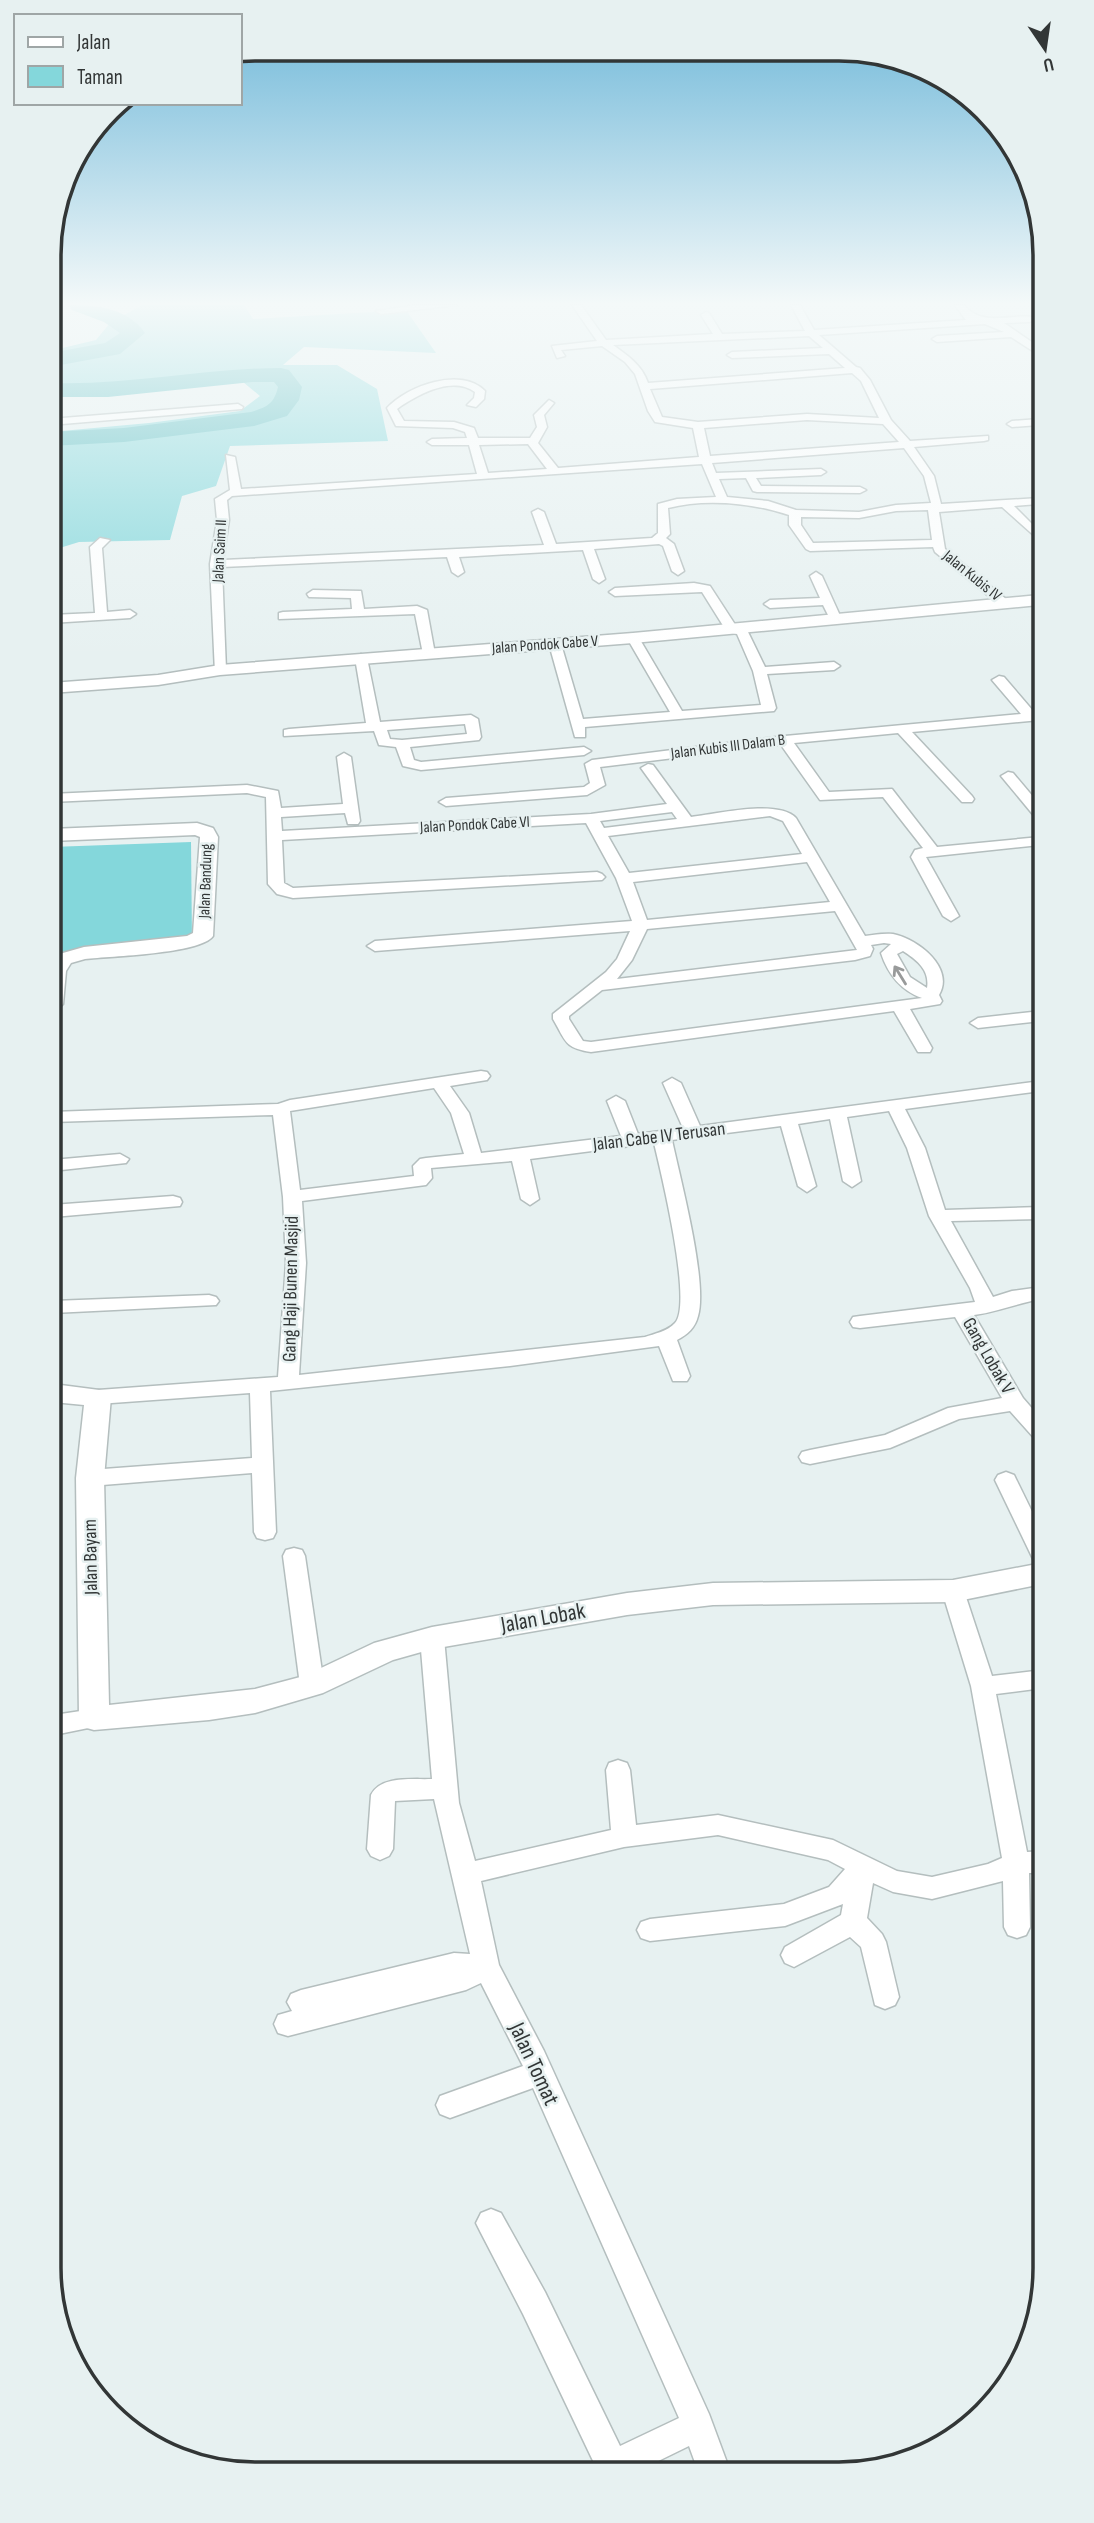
<svg xmlns="http://www.w3.org/2000/svg" width="1094" height="2523" viewBox="0 0 1094 2523" font-family="'Sofia Sans Condensed',sans-serif">
	<style>
		.green { fill: #84d7db }
		.lines { fill: none; stroke-linecap: round; stroke-linejoin: round }
		.river { fill: #50babf; fill-rule: evenodd }
		.minor-casing { stroke: #b4bebe; stroke-width: 3 }
		.tertiary-casing { stroke: #b4bebe; stroke-width: 3 }
		.minor { fill: #fff; fill-rule: evenodd }
		.tertiary { fill: #fff; fill-rule: evenodd }
		.oneway { stroke: #989a9a }
		.labels { text-anchor: middle; dominant-baseline: central; stroke-width: 5; stroke-linejoin: round; paint-order: stroke }
		.far-street-label { font-size: 16px; fill: #323636; stroke: #e7f1f1 }
		.street-label { font-size: 19px; fill: #323636; stroke: #e7f1f1 }
		.near-street-label { font-size: 23px; fill: #323636; stroke: #e7f1f1 }
		.rim { fill: none; stroke: #323636; stroke-width: 3.5 }
	</style>
	<rect width="100%" height="100%" fill="#e7f1f1"/>
	<g class="green">
		<polygon points="142,305 244,305 253,319 406,310 436,353 304,347 283,365 337,365 377,389 388,441 230,446 216,486 182,496 170,540 79,542 50,551 50,432 149,423 240,411 260,396 243,382 82,394 50,390 50,351 96,340 110,323"/>
		<polygon points="191,842 192,943 52,963 51,847"/>
	</g>
	<g class="lines">
		<g class="river">
			<path d="M69,305C97,305 128,308 145,333L120,354L50,367V353L105,343L120,333L104,322L72,310Z"/>
			<path d="M281,368L289,370L302,387L299,400L287,416L254,426L124,442L50,446V432L124,428L251,412C267,407 274,404 278,387L274,382H252L108,397H50V383C128,386 203,368 281,368Z"/>
		</g>
		<defs>
			<g id="minor">
				<polygon points="417,305 457,305 381,314 376,311"/>
				<path d="M572,305H581L606,340L713,334L701,315L706,312L709,313L722,334L805,331L791,305H800L814,330L966,320L955,305H964C982,327 1007,314 1032,317V321L1029,322L1004,323L1039,347V355L1011,337L937,342L932,339L937,336L1004,332L985,324L819,335L856,367L860,368L870,380L891,420L910,441L988,436V440L984,441L914,447L934,476L941,504L1039,498V504L1014,506L1039,531V540L1002,507L939,512L945,549L1012,604L1002,607L935,552L933,547L810,551L806,549L789,525V515C753,503 706,498 668,508L670,534L666,538L674,544L684,571L678,575L672,571L663,546L659,544L594,549L605,579L599,583L593,579L583,550L459,557L464,572L458,576L452,572L447,557L222,567L226,670L220,674L215,673L210,564L217,520L215,499L230,490L226,455L235,457L241,489L477,474L469,445H432L427,442L432,439L467,438L465,432L453,428L396,426L387,408C407,386 461,366 485,391L484,399L476,407L467,405L474,398L475,392C453,376 421,393 401,406L397,409L404,421L454,422L474,428L478,438H530L537,427L534,415L549,400L554,403L544,415L547,427L538,443L558,468L699,457L693,428L655,422L648,411L635,374L625,362L602,346L561,350L565,356L557,358L552,346L597,341ZM809,336L823,348L732,352L727,355L732,358L829,354L845,368L648,383C642,365 628,356 613,345ZM852,373L861,381L879,418L807,414L698,422L662,417L650,389ZM807,420L883,424L899,442L710,456L704,428ZM528,444L547,469L488,473L479,445ZM904,448L924,476L931,503L896,505L859,512L796,510L768,501L727,497L719,479L746,478L753,491L757,492L860,493L866,490L860,487L761,486L756,478L821,475L826,472L821,469L716,473L712,463ZM702,464L716,497L677,499L658,504V533L652,538L556,544L544,512L538,509L532,512L544,545L223,560L229,520L227,500L232,496ZM928,510L932,540L813,543L801,525V517L859,518L896,511Z"/>
				<polygon points="238,404 243,407 242,409 50,425 50,419"/>
				<polygon points="1039,419 1039,425 1012,427 1007,424 1012,421"/>
				<polygon points="100,538 110,540 102,548 107,612 130,610 136,614 130,618 51,623 51,615 95,613 90,547"/>
				<polygon points="816,572 822,576 842,620 840,623 832,623 823,605 770,608 764,604 770,600 820,598 810,576"/>
				<polygon points="694,583 710,586 736,626 748,632 765,667 834,662 840,666 834,670 767,674 776,708 774,711 585,727 585,737 575,737 549,644 555,640 561,644 583,719 670,712 627,638 633,634 639,638 682,711 761,705 753,671 737,634 727,632 702,592 615,596 609,592 615,588"/>
				<polygon points="313,590 361,591 364,609 417,606 427,610 435,654 429,658 423,654 415,614 279,619 279,613 283,612 352,609 351,598 309,597 307,594"/>
				<path d="M361,654L367,658L380,722L471,715L478,719L481,737L479,740L410,747L414,760L421,762L584,747L591,751L584,755L421,770L403,766L396,747L379,745L374,731L284,736V730L289,729L366,723L355,658ZM465,724L467,734L402,740L390,739L387,730Z"/>
				<polygon points="999,676 1004,677 1034,712 1040,712 1040,720 912,732 972,796 974,799 972,802 962,802 898,733 794,743 829,792 892,789 937,847 1040,837 1040,845 926,857 959,916 951,921 943,916 911,857 915,850 923,848 883,797 820,800 781,745 600,767 605,785 587,795 446,806 439,802 446,798 584,787 590,783 585,764 592,760 785,736 1021,714 992,680"/>
				<polygon points="51,700 60,703 58,712 51,716"/>
				<path d="M344,753L351,757L360,821L358,824H348L345,813L281,817L282,831L591,814L667,804L641,768L648,764L653,765L691,817C717,814 778,799 796,818L865,936C874,935 884,933 893,934C918,939 955,968 939,995L942,1001L940,1004L910,1009L932,1048L930,1052H918L894,1011L591,1052C564,1048 566,1041 553,1019V1014L606,972L617,959L630,931L375,951L367,946L375,941L632,921L616,878L586,823L282,840L284,883L293,888L597,872L602,874L605,877L602,880L293,898L277,894L268,884L266,797L247,793L51,802V794L247,785L278,791L281,808L343,804L337,757ZM672,812L677,819L604,828L600,821ZM770,816L783,821L802,854L629,873L608,836ZM807,862L830,902L647,920L633,882ZM835,911L857,950L617,979L632,960L647,929ZM884,943L891,944L881,953C888,974 900,990 922,998L591,1042L583,1041L569,1019V1016L602,990L855,960L870,956L873,949L871,945ZM903,951C917,960 930,970 927,988L910,977L897,954Z"/>
				<polygon points="1008,772 1013,773 1040,805 1040,818 1035,817 1001,776"/>
				<polygon points="1041,1011 1041,1021 978,1028 970,1023 978,1018"/>
				<path d="M481,1071L487,1072L490,1076L487,1080L450,1086L469,1113L481,1153L621,1136L607,1101L616,1096L625,1101L638,1134L683,1128L663,1083L672,1078L681,1083L700,1126L1041,1081V1091L905,1109L925,1148L945,1210L1041,1207V1219L951,1221L993,1297L1012,1291L1041,1287V1299C1018,1303 997,1312 974,1315L1023,1398L1042,1420V1441L1035,1439L1010,1411L959,1419L890,1448L810,1464L802,1462L799,1457L802,1452L810,1450L885,1435L948,1408L1002,1398L955,1317L860,1328L853,1327L850,1322L853,1317L860,1316L975,1302L970,1288L929,1216L907,1148L889,1111L847,1117L861,1181L852,1187L843,1181L830,1119L798,1124L816,1186L807,1192L798,1186L781,1126L672,1140C680,1178 708,1282 698,1316C695,1328 688,1334 677,1340L690,1376L687,1381H673L659,1346L510,1366L270,1391L276,1532L273,1538L265,1540L257,1538L254,1532L252,1473L90,1486L82,1483L79,1478L82,1473L90,1470L252,1458L250,1393L98,1404L91,1402L88,1397L91,1392L98,1390L278,1377L286,1263L283,1197L273,1115L52,1122V1112L278,1104L290,1100ZM434,1088L451,1113L464,1154L426,1158L420,1159L413,1166L414,1176L300,1190L290,1111ZM654,1143C661,1172 693,1304 675,1323C668,1331 654,1334 645,1337L299,1375L306,1263L302,1201L426,1185L432,1178L431,1168L512,1161L521,1199L530,1205L539,1199L530,1159Z"/>
				<polygon points="120,1154 129,1159 126,1163 52,1171 52,1160"/>
				<polygon points="173,1196 180,1198 182,1202 180,1206 53,1217 52,1205"/>
				<polygon points="209,1295 216,1297 219,1301 216,1305 53,1313 53,1301"/>
				<polygon points="1006,1472 1014,1475 1042,1532 1042,1563 1034,1561 995,1480 998,1475"/>
				<polygon points="294,1548 302,1550 305,1556 324,1685 320,1692 312,1694 304,1692 300,1685 283,1556 286,1550"/>
				<path d="M953,1583L961,1585L964,1591L992,1676L1043,1670V1688L996,1694L1027,1852L1043,1851V1873H1029L1030,1927L1026,1935L1017,1938L1008,1935L1004,1927L1003,1881L932,1899L893,1892L873,1883L867,1918L882,1934L886,1942L899,1997L895,2005L885,2009L875,2005L861,1947L850,1937L794,1967L785,1963L781,1955L785,1947L841,1915L843,1904L785,1926L650,1941L641,1938L637,1930L641,1922L650,1919L784,1904L829,1887L845,1869L828,1860L718,1835L624,1847L481,1881L499,1965L544,2051L709,2414L729,2468H697L689,2446L644,2468H594L595,2465L523,2314L481,2233L476,2223L481,2213L491,2209L501,2213L545,2292L620,2446L679,2418L533,2088L450,2118L440,2114L436,2105L440,2096L523,2066L481,1983L466,1990L288,2036L278,2033L274,2024L278,2015L292,2011L287,2002L291,1994L301,1990L454,1953L470,1954L434,1799L395,1801L393,1849L389,1856L380,1860L371,1856L367,1849L371,1795C381,1775 413,1780 432,1779L420,1638L424,1632L432,1629L440,1632L444,1638L459,1803L475,1861L611,1830L606,1770L609,1763L618,1760L627,1763L630,1770L636,1825L718,1815L833,1840L897,1871L932,1877L988,1864L1002,1858L971,1686L942,1591L945,1585Z"/>
				<polygon points="94,1709 103,1711 106,1718 103,1725 54,1735 54,1715"/>
			</g>
			<g id="tertiary">
				<polygon points="1039,595 1039,605 633,643 220,675 158,685 51,693 51,683 158,675 220,665 633,633"/>
				<path d="M197,823L213,828L218,837L213,936C200,954 111,956 85,959L71,963L66,971L63,1004L59,1008L52,1010V961L56,955L84,947L187,936L193,933L200,837L195,835L51,841V829Z"/>
				<polygon points="53,1384 107,1391 111,1397 104,1478 109,1705 255,1689 304,1676 374,1643 432,1627 627,1593 713,1583 953,1580 1042,1563 1042,1584 953,1602 713,1605 627,1615 432,1649 393,1660 323,1693 255,1713 209,1720 94,1730 83,1727 79,1718 76,1478 84,1405 53,1402"/>
			</g>
		</defs>
		<use href="#minor" class="minor-casing"/>
		<use href="#tertiary" class="tertiary-casing"/>
		<use href="#minor" class="minor"/>
		<use href="#tertiary" class="tertiary"/>
	</g>
	<defs><path id="oneway-shaft" d="M-6 0H5M1.5-3L5.5 0L1.5 3" fill="none" stroke-width="1.6" stroke-linecap="round" stroke-linejoin="round" transform="scale(1.75)"/></defs>
	<use class="oneway" href="#oneway-shaft" transform="translate(900 975) rotate(-122)"/>
	<linearGradient id="sky" x2="0" y2="1"><stop stop-color="#6bb6d8"/><stop offset="0.46" stop-color="#f4f9f9"/><stop offset="1" stop-color="#f4f9f9" stop-opacity="0"/></linearGradient>
	<rect width="1094" height="659" fill="url(#sky)"/>
	<g class="labels">
		<g class="far-street-label">
			<text transform="translate(220 551) rotate(-87)">Jalan Saim II</text>
			<text transform="translate(972 576) rotate(39)">Jalan Kubis IV</text>
			<text transform="translate(545 645) rotate(-4)">Jalan Pondok Cabe V</text>
			<text transform="translate(728 747) rotate(-7)">Jalan Kubis III Dalam B</text>
			<text transform="translate(475 825) rotate(-3)">Jalan Pondok Cabe VI</text>
			<text transform="translate(206 881) rotate(-88)">Jalan Bandung</text>
		</g>
		<g class="street-label">
			<text transform="translate(659 1137) rotate(-7)">Jalan Cabe IV Terusan</text>
			<text transform="translate(291 1289) rotate(-89)">Gang Haji Bunen Masjid</text>
			<text transform="translate(988 1356) rotate(60)">Gang Lobak V</text>
			<text transform="translate(91 1557) rotate(-91)">Jalan Bayam</text>
		</g>
		<g class="near-street-label">
			<text transform="translate(543 1618) rotate(-10)">Jalan Lobak</text>
			<text transform="translate(534 2064) rotate(65)">Jalan Tomat</text>
		</g>
	</g>
	<path d="M0 0H1094V2523H0ZM255 61H839A194 194 0 0 1 1033 255V2268A194 194 0 0 1 839 2462H255A194 194 0 0 1 61 2268V255A194 194 0 0 1 255 61Z" fill="#e7f1f1" fill-rule="evenodd"/>
	<path class="rim" d="M255 61H839A194 194 0 0 1 1033 255V2268A194 194 0 0 1 839 2462H255A194 194 0 0 1 61 2268V255A194 194 0 0 1 255 61Z"/>
	<rect x="14" y="14" width="228" height="91" fill="#e7f1f1" stroke="#9fa6a6" stroke-width="2"/>
	<rect x="28" y="37" width="35" height="10" fill="#ffffff" stroke="#9fa6a6" stroke-width="2"/>
	<text x="77" y="49" font-size="21" fill="#323636">Jalan</text>
	<rect x="28" y="66" width="35" height="21" fill="#84d7db" stroke="#9fa6a6" stroke-width="2"/>
	<text x="77" y="84" font-size="21" fill="#323636">Taman</text>
	<g transform="translate(1045 49) rotate(167)" stroke="#e7f1f1" stroke-width="5" paint-order="stroke">
	<path d="M0-5L12 26L0 18L-12 26Z" fill="#323636"/>
	<text y="-10" font-size="19" font-weight="bold" text-anchor="middle" fill="#323636">U</text>
	</g>
</svg>
